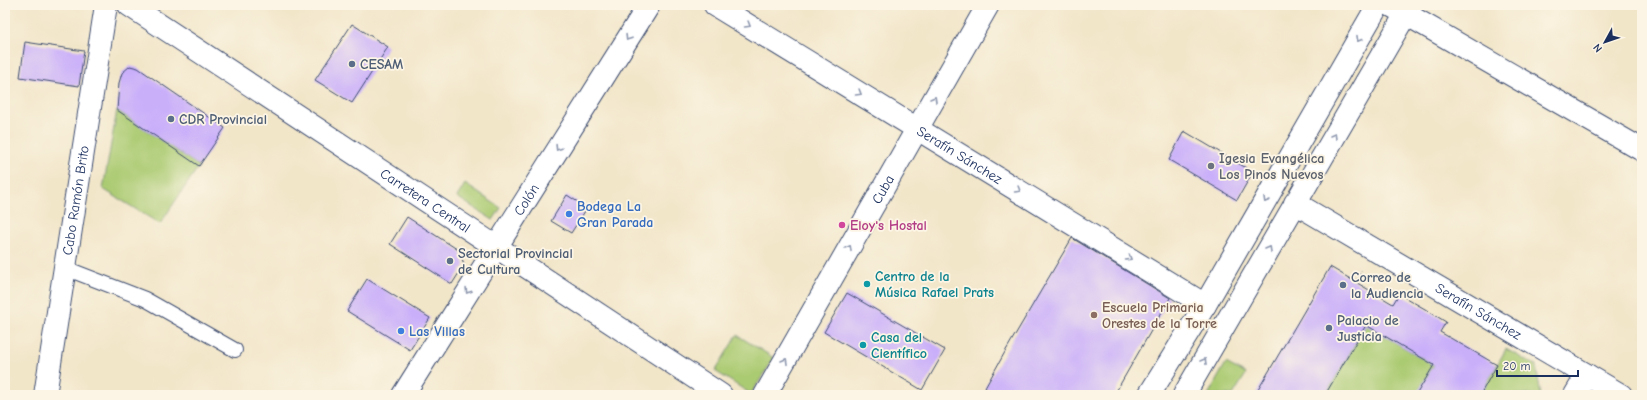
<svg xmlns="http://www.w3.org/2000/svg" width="1647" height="400" viewBox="0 0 1647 400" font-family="'Comic Neue',sans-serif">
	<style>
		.green { fill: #abcb72; stroke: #637d68 }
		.building { fill: #c9affa }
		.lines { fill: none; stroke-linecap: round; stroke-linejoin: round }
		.service-casing { stroke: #3b4a6e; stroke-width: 16 }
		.minor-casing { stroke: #3b4a6e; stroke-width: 24 }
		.tertiary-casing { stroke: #3b4a6e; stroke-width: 24 }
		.secondary-casing { stroke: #3b4a6e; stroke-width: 24 }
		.primary-casing { stroke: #3b4a6e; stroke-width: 24 }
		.path { stroke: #3b4a6e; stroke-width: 2.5; stroke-dasharray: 3 3; stroke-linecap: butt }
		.service { stroke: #fff; stroke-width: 14 }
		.minor { stroke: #fff; stroke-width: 22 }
		.tertiary { stroke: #fff; stroke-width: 22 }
		.secondary { stroke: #fff; stroke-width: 22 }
		.primary { stroke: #fff; stroke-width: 22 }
		.oneway { stroke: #8d97ae }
		.service-dot { fill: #5c6f8a; stroke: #fcf5e5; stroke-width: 1.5 }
		.worship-dot { fill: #6b7280; stroke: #fcf5e5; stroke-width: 1.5 }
		.shop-dot { fill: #3f7fe0; stroke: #fcf5e5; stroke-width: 1.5 }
		.hotel-dot { fill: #d1479c; stroke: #fcf5e5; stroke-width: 1.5 }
		.culture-dot { fill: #0f9aa8; stroke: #fcf5e5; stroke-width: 1.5 }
		.education-dot { fill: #8d6e63; stroke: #fcf5e5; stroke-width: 1.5 }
		.labels { text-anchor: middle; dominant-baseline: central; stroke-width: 3.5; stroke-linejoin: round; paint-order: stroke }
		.service-label { font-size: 14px; font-weight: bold; fill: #4e5e75; stroke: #fcf5e5; text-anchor: start }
		.street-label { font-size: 14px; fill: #1b2f5e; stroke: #fcf5e5 }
		.worship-label { font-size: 14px; font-weight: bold; fill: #5b616d; stroke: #fcf5e5; text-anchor: start }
		.shop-label { font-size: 14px; font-weight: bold; fill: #366cbe; stroke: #fcf5e5; text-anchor: start }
		.hotel-label { font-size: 14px; font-weight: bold; fill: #b23c85; stroke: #fcf5e5; text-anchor: start }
		.culture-label { font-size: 14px; font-weight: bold; fill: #0d838f; stroke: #fcf5e5; text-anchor: start }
		.education-label { font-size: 14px; font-weight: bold; fill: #785e54; stroke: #fcf5e5; text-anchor: start }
	</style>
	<rect width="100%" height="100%" fill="#fcf5e5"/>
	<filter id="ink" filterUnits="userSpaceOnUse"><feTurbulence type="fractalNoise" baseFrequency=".025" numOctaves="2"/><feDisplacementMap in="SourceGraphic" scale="8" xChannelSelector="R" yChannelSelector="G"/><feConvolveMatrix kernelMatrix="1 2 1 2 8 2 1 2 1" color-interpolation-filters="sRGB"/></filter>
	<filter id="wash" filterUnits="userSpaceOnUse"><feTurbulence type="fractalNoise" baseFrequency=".012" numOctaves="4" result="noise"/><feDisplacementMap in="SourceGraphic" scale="16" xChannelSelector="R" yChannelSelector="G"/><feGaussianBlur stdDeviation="0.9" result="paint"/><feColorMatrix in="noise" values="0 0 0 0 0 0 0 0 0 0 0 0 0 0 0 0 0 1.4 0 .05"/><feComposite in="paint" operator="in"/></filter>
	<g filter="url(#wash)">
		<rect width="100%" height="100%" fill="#f2e6c9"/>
		<g class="green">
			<polygon points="117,110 199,166 160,224 103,189"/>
			<polygon points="465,184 501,208 493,220 457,197"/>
			<polygon points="1366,325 1434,365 1416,395 1325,395"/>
			<polygon points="737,335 774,358 751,394 715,371"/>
			<polygon points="1506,349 1536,366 1541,395 1480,395"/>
			<polygon points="1226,363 1246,374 1233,395 1208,395"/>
		</g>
		<g id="blocks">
			<g class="building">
				<polygon points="352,24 388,47 352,103 315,80"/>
				<polygon points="25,42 84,51 79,86 20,77"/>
				<polygon points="130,66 138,68 225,128 199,166 117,110 119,83 122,73"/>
				<polygon points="1184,131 1253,172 1237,200 1169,160"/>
				<polygon points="567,195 587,208 571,233 551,221"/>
				<polygon points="407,217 460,251 464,265 452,284 390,244"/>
				<polygon points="1072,238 1170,298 1114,395 998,395 985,388 1005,352"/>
				<polygon points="1330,267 1393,304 1399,294 1425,309 1446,322 1440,332 1497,365 1480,395 1416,395 1434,365 1366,325 1325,395 1255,395"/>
				<polygon points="367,279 430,318 410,350 347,311"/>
				<polygon points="847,293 945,350 922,390 824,332"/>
			</g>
		</g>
	</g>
	<g filter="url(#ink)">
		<use href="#blocks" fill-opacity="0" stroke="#3b4a6e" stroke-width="1"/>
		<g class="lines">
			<defs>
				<polyline id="service" points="65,268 145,299 235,350"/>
				<g id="minor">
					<path id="s1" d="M715,5L1205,305"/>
					<polyline points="1390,5 1406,14"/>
					<path id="s2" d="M1295,203L1621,395"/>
					<path id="s3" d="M45,395L106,5"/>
					<polyline points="1575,395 1587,375"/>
				</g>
				<g id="tertiary">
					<polyline points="1406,14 1642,150"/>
					<path id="s4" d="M765,395L988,5"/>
				</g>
				<g id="secondary">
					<path id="s5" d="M403,395L649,5"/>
					<polyline points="1149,395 1205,305 1378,5"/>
					<polyline points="1184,395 1411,5"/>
				</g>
				<g id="primary">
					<path id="s6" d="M129,5L721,395"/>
				</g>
			</defs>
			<use href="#service" class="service-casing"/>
			<use href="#minor" class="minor-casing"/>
			<use href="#tertiary" class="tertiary-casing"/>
			<use href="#secondary" class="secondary-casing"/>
			<use href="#primary" class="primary-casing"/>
			<polyline class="path" points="1356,282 1362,271"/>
			<use href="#service" class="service"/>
			<use href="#minor" class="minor"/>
			<use href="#tertiary" class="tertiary"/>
			<use href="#secondary" class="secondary"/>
			<use href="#primary" class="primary"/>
		</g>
		<defs><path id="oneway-chevron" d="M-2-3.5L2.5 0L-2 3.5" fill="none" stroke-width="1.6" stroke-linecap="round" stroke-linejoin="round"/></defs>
		<g class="oneway">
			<use href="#oneway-chevron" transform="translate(748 25) rotate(31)"/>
			<use href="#oneway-chevron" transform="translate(628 38) rotate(122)"/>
			<use href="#oneway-chevron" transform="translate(1359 39) rotate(120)"/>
			<use href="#oneway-chevron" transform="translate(859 93) rotate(31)"/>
			<use href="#oneway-chevron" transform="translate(934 99) rotate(-60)"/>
			<use href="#oneway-chevron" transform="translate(1334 136) rotate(-60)"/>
			<use href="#oneway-chevron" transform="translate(558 148) rotate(122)"/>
			<use href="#oneway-chevron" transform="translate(1018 190) rotate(31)"/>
			<use href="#oneway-chevron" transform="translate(1266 200) rotate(120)"/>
			<use href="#oneway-chevron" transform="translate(849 248) rotate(-60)"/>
			<use href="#oneway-chevron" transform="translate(1269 249) rotate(-60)"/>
			<use href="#oneway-chevron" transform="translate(1129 258) rotate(31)"/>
			<use href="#oneway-chevron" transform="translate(468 291) rotate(122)"/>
			<use href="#oneway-chevron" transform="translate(785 361) rotate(-60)"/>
			<use href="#oneway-chevron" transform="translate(1204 361) rotate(-60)"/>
		</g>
	</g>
	<g class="service-dot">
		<circle cx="352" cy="64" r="4"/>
		<circle cx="171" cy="119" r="4"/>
		<circle cx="450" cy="261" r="4"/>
		<circle cx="1343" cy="285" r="4"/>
		<circle cx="1329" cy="328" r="4"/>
	</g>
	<circle class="worship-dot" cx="1211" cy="166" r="4"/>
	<g class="shop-dot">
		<circle cx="569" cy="214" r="4"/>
		<circle cx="401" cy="331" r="4"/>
	</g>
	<circle class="hotel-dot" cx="842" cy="225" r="4"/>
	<g class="culture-dot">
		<circle cx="867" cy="284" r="4"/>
		<circle cx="863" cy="345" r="4"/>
	</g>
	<circle class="education-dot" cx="1094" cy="315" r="4"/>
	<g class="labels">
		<g class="service-label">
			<text x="360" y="64">CESAM</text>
			<text x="179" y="119">CDR Provincial</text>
			<text x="458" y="253">Sectorial Provincial<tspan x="458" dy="16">de Cultura</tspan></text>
			<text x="1351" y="277">Correo de<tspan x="1351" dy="16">la Audiencia</tspan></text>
			<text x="1337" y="320">Palacio de<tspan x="1337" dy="16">Justicia</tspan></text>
		</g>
		<g class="street-label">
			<text stroke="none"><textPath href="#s1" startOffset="287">Serafín Sánchez</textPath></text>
			<text stroke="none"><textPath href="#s4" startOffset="237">Cuba</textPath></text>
			<text stroke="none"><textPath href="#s3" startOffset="197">Cabo Ramón Brito</textPath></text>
			<text stroke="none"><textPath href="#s6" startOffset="355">Carretera Central</textPath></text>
			<text stroke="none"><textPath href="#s5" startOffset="231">Colón</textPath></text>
			<text stroke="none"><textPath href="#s2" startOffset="213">Serafín Sánchez</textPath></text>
		</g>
		<g class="worship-label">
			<text x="1219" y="158">Igesia Evangélica<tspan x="1219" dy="16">Los Pinos Nuevos</tspan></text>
		</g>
		<g class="shop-label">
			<text x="577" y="206">Bodega La<tspan x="577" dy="16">Gran Parada</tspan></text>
			<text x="409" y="331">Las Villas</text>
		</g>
		<g class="hotel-label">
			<text x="850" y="225">Eloy's Hostal</text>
		</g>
		<g class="culture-label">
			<text x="875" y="276">Centro de la<tspan x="875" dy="16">Música Rafael Prats</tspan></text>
			<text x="871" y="337">Casa del<tspan x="871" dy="16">Científico</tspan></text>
		</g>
		<g class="education-label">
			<text x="1102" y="307">Escuela Primaria<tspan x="1102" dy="16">Orestes de la Torre</tspan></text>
		</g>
	</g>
	<rect width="1647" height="400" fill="none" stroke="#fcf5e5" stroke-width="20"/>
	<g transform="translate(1605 42) rotate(230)" stroke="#fcf5e5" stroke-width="3" paint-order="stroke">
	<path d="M0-3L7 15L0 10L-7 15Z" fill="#1b2f5e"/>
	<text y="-6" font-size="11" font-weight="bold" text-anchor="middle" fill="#1b2f5e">N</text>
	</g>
	<path d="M1497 370v6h81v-6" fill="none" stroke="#1b2f5e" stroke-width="2"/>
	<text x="1503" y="370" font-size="12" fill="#1b2f5e" stroke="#fcf5e5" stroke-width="3" paint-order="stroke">20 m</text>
</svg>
